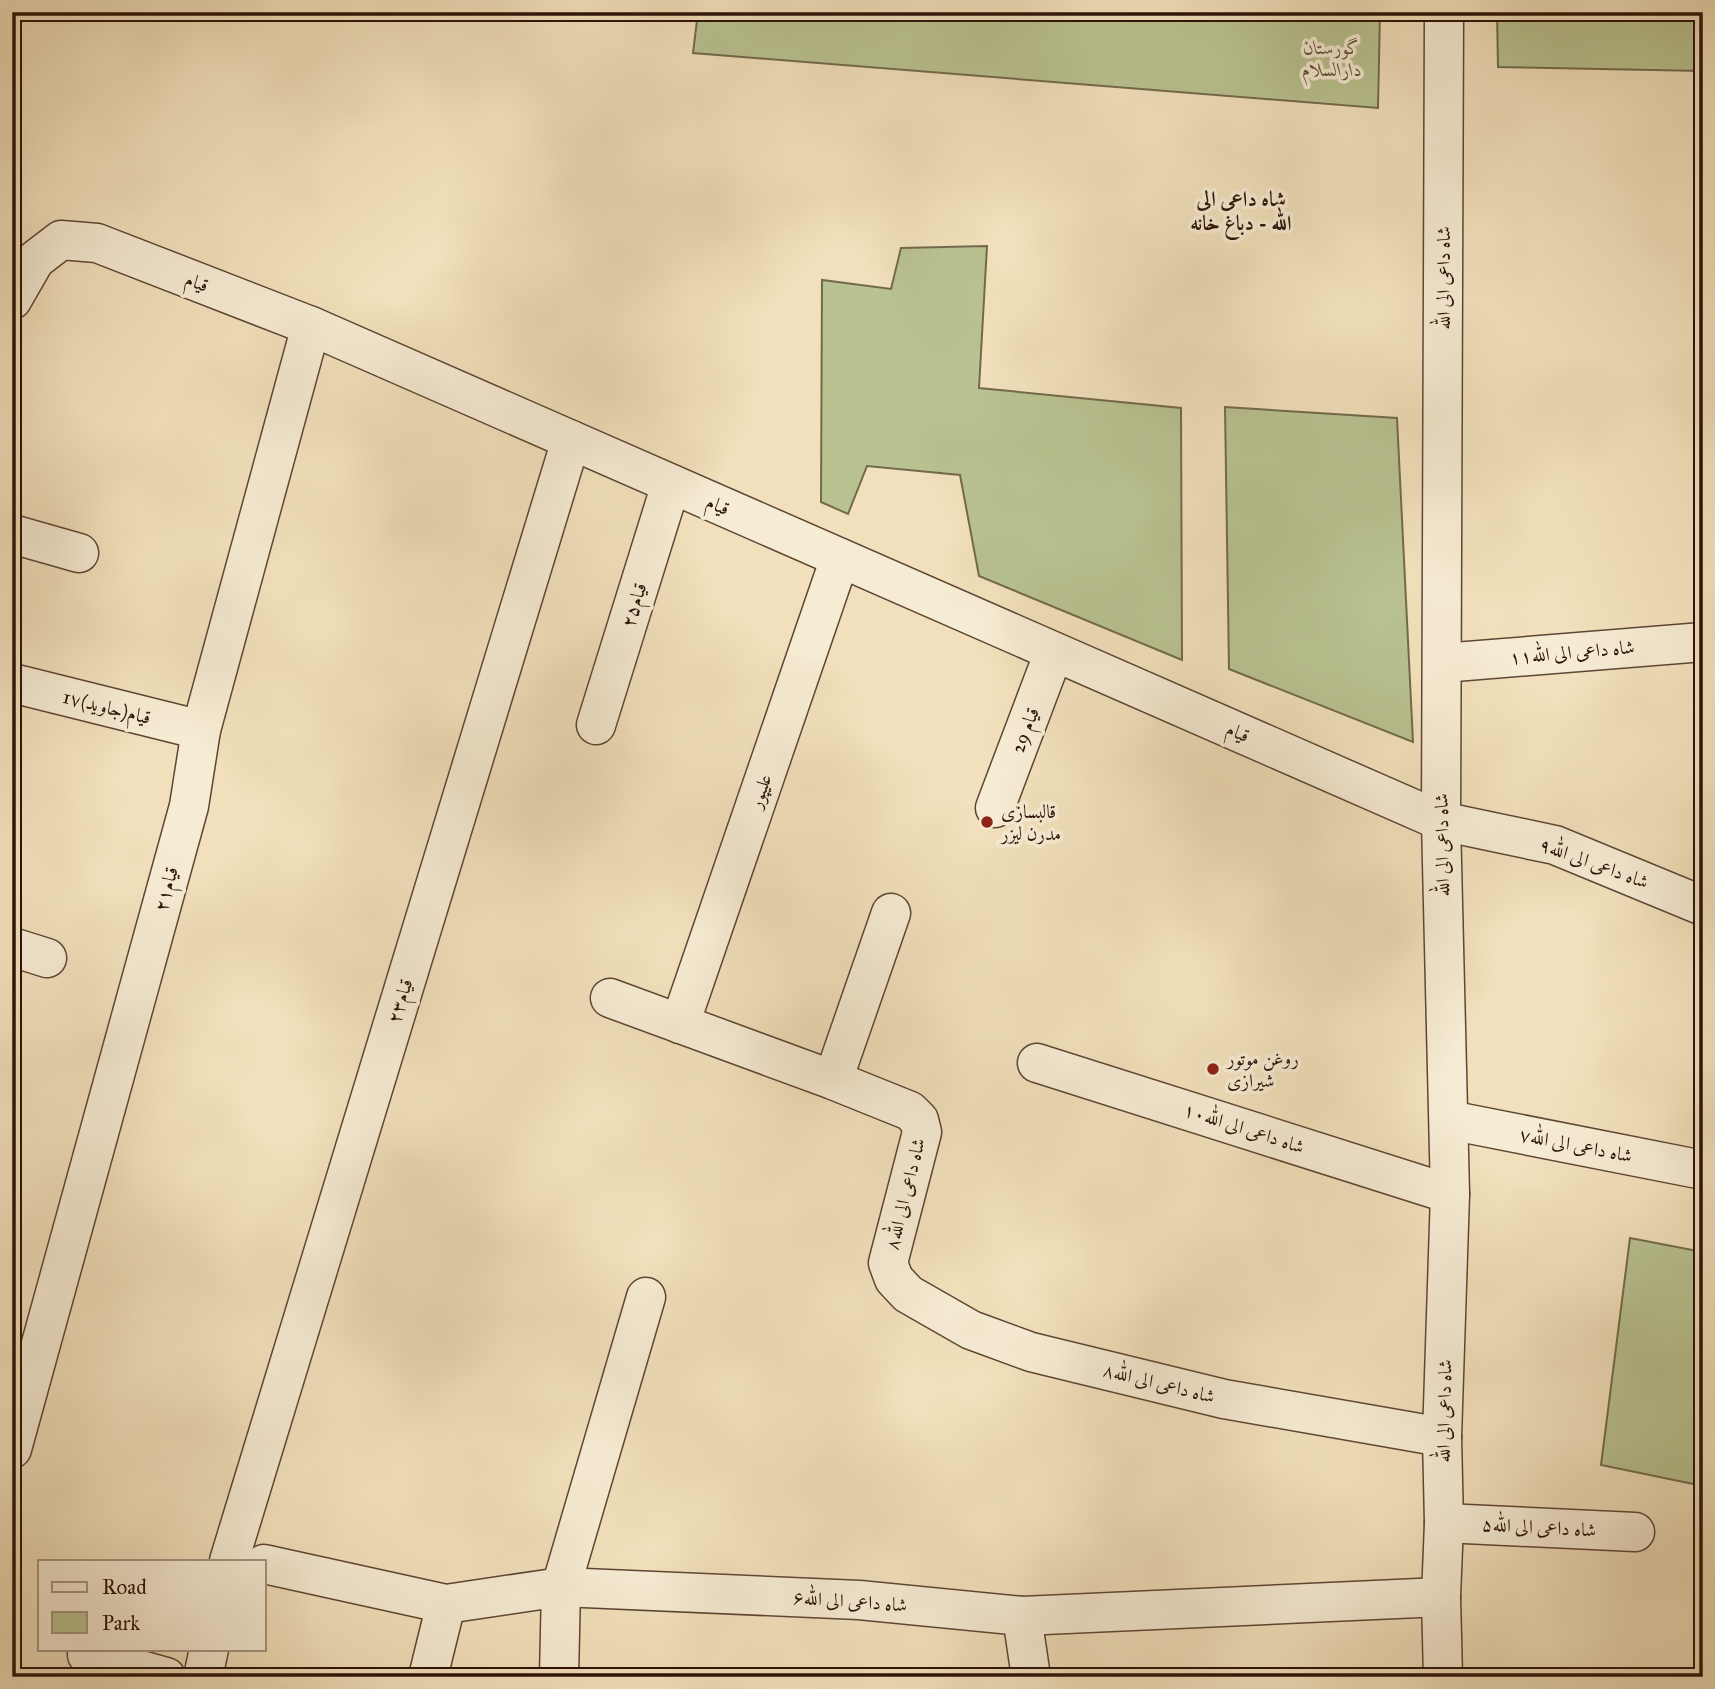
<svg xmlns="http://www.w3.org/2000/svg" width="1715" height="1689" viewBox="0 0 1715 1689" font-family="'IM FELL Great Primer',Amiri,serif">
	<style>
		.green { fill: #b9c291; stroke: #736a4c; stroke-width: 2 }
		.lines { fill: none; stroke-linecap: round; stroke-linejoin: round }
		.minor-casing { stroke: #5e4635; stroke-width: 41 }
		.minor { stroke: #f6ebd3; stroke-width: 38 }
		.poi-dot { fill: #8f2418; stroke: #f6ebd3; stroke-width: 2.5 }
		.labels { text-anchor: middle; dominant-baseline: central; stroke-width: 7; stroke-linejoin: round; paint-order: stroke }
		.park-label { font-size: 19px; font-style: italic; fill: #5e5038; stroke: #f6ebd3 }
		.street-label { font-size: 19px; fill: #2d1208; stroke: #f6ebd3 }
		.poi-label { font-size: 19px; fill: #2d1208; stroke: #f6ebd3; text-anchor: start }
		.neighbourhood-label { font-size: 21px; font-weight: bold; fill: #2d1208; stroke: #f6ebd3 }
	</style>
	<rect width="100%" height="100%" fill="#f1e0bb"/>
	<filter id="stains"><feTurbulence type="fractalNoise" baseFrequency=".00286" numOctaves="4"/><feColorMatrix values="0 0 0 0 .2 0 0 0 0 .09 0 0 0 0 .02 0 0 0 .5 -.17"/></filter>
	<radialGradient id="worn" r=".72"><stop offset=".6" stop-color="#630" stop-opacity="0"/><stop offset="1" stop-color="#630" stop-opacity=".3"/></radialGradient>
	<g class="green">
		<polygon points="698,12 1380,12 1378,108 693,53"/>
		<polygon points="1497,12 1698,12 1702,71 1498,67"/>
		<polygon points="987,246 979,388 1181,408 1182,660 979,576 960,475 867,466 848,514 821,502 822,280 891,289 901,248"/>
		<polygon points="1225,407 1397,418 1413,742 1229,669"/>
		<polygon points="1630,1238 1703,1252 1703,1486 1601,1465"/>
	</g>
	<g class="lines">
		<defs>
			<g id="minor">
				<polyline points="12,300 35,260 61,240 97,243 311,326 1441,821 1555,845 1703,906"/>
				<polyline points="12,534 79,553"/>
				<polyline points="1442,663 1703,642"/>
				<polyline points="12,683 201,730"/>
				<polyline points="596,725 671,484"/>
				<polyline points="995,808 1054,652"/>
				<polyline points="12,947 47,958"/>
				<polyline points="610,998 833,1080 910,1111 919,1120 922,1132 888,1263 894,1279 908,1294 971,1330 1031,1352 1224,1399 1442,1437"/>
				<polyline points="680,1024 840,558"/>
				<polyline points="1037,1063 1450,1194"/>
				<polyline points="833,1080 891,913"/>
				<polyline points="1449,1120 1703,1170"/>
				<polyline points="12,1449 189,806 201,730 311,326"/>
				<polyline points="1444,1523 1635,1532"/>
				<polyline points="229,1561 571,440"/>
				<polyline points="264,1564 446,1604 561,1587 859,1600 1022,1616 1441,1597"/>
				<polyline points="1022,1616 1031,1677"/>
				<polyline points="87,1655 166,1677"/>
				<polyline points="203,1677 209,1649"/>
				<polyline points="428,1677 446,1604"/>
				<polyline points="559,1677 561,1587 646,1297"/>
				<polyline points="1443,1677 1441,1597 1444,1523 1442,1437 1450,1194 1441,821 1444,12"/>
			</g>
		</defs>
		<use href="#minor" class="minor-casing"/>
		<use href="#minor" class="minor"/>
	</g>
	<g class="poi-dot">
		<circle cx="987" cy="822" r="7"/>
		<circle cx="1213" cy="1069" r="7"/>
	</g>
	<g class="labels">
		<g class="park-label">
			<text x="1332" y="47">گورستان<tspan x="1332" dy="22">دارالسلام</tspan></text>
		</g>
		<g class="street-label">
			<text transform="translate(1443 278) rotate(-90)">شاه داعی الی الله</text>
			<text transform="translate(197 282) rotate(21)">قیام</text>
			<text transform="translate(718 505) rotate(24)">قیام</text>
			<text transform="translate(634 605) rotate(-73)">قیام۲۵</text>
			<text transform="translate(1572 652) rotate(-5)">شاه داعی الی الله۱۱</text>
			<text transform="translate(107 707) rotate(14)">قیام(جاوید)1۷</text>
			<text transform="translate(1025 730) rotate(-69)">قیام 29</text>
			<text transform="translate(1238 732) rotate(24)">قیام</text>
			<text transform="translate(760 791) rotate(-71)">علیپور</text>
			<text transform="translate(1442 845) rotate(-91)">شاه داعی الی الله</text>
			<text transform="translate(1594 863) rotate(20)">شاه داعی الی الله۹</text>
			<text transform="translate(166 889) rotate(-75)">قیام۲۱</text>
			<text transform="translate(400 1001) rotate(-73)">قیام۲۳</text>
			<text transform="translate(1244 1128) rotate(18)">شاه داعی الی الله۱۰</text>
			<text transform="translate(1576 1145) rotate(11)">شاه داعی الی الله۷</text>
			<text transform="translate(905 1194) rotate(-76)">۸شاه داعی الی الله</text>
			<text transform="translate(1159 1383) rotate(14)">شاه داعی الی الله۸</text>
			<text transform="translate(1444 1411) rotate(-89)">شاه داعی الی الله</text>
			<text transform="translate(1539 1527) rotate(3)">شاه داعی الی الله۵</text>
			<text transform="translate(850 1601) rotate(4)">شاه داعی الی الله۶</text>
		</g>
		<g class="poi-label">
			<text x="1001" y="811">قالبسازی<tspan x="1001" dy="22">مدرن لیزر</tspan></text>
			<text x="1227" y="1058">روغن موتور<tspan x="1227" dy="22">شیرازی</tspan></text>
		</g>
		<g class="neighbourhood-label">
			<text x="1241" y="199">شاه داعی الی<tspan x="1241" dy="24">الله - دباغ خانه</tspan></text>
		</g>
	</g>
	<rect width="1715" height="1689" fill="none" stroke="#f1e0bb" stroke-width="42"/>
	<rect x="14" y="14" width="1687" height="1661" fill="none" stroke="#2d1208" stroke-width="3.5"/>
	<rect x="21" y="21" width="1673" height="1647" fill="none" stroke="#2d1208" stroke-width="2"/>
	<rect x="38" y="1560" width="228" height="91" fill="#f6ebd3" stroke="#a69482" stroke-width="2"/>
	<rect x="52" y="1582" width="35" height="10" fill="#f6ebd3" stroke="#a69482" stroke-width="2"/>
	<text x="102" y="1594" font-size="21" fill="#2d1208">Road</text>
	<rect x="52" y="1612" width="35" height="21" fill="#b9c291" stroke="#a69482" stroke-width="2"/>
	<text x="102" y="1630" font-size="21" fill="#2d1208">Park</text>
	<rect width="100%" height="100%" filter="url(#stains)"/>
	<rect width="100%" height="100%" fill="url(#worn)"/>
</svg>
